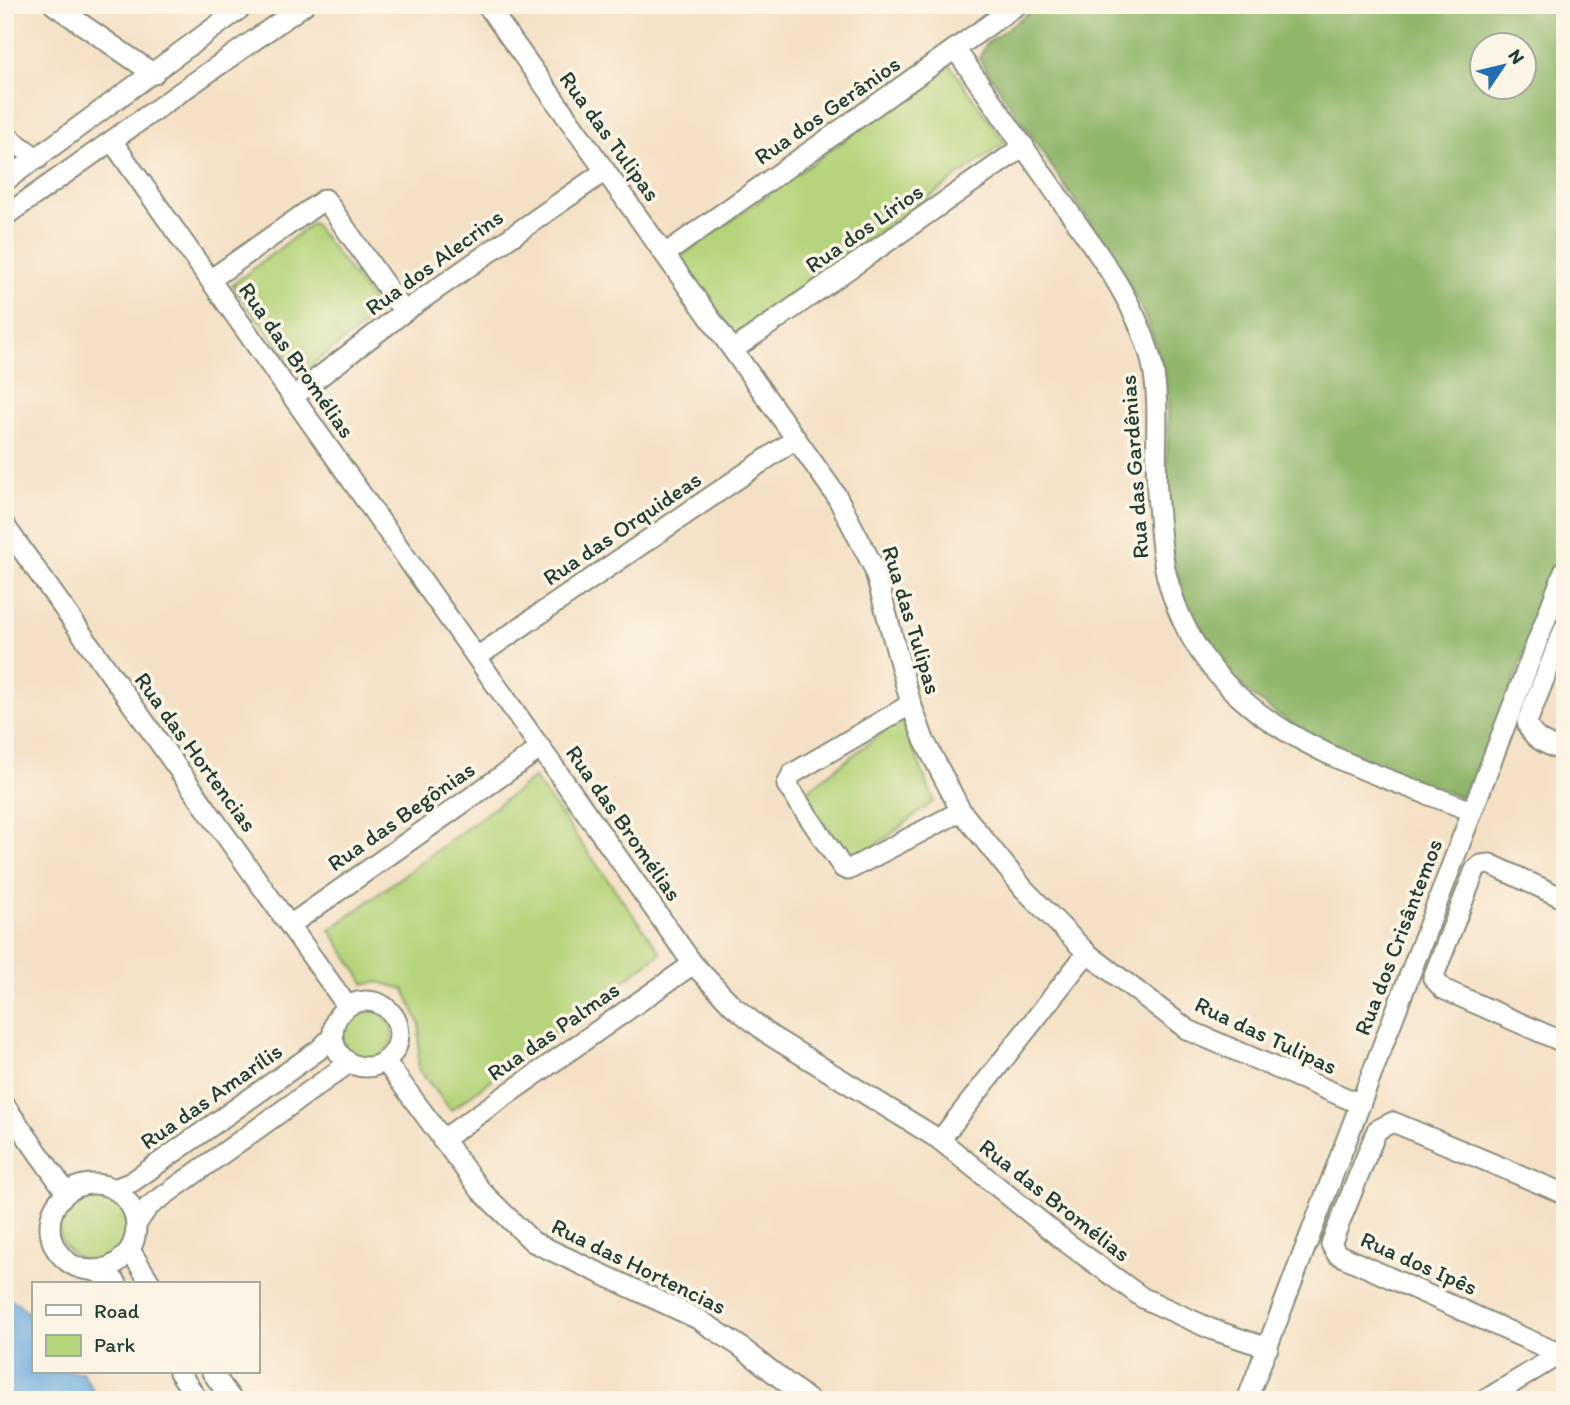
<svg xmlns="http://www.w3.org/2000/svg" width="1570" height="1405" viewBox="0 0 1570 1405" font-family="Itim,sans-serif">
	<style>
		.green { fill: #b6d47b; stroke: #6a8858; stroke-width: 2 }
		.forest { fill: #90b66b; stroke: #587a50; stroke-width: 2; fill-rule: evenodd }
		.water { fill: #6dabdf; stroke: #46748a; stroke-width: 2 }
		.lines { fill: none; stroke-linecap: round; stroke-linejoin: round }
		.minor-casing { stroke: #8a8e7c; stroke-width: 23 }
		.minor { stroke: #fff; stroke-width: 19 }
		.labels { text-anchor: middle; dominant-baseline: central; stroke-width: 7; stroke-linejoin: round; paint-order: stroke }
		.street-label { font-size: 23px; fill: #1f3d34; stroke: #fcf5e5 }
	</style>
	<rect width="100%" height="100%" fill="#fcf5e5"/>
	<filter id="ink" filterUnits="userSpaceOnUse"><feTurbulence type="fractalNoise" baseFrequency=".0143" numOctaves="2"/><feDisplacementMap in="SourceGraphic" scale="14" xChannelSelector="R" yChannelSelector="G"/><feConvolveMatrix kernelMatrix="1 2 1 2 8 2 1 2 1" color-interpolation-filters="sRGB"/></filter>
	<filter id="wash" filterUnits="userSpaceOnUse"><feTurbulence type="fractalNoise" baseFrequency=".00686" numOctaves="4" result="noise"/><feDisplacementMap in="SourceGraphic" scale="28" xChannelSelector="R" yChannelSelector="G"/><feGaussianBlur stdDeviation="1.57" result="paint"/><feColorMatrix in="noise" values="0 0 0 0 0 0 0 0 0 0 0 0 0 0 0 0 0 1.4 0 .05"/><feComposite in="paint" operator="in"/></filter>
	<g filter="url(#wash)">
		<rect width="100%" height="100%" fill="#f4e0c4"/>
		<g class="green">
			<polygon points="950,65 1005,143 735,335 680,257"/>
			<polygon points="313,223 381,312 300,374 232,285"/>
			<polygon points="901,718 934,801 853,863 803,794"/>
			<polygon points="534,778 661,953 451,1110 418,1069 420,1024 404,989 379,982 365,984 330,930"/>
			<circle cx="366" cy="1034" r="26"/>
			<circle cx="93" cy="1227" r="34"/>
		</g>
		<path class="forest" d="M1039,5H1565V544L1474,788L1460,797C1297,734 1174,696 1167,496C1165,462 1170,428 1167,394C1162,349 1141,305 1119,266L979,59L986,44ZM1482,46H1524V88H1482Z"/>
		<path class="water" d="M5,1297C43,1311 33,1338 33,1372H82L99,1400H9L5,1397Z"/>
	</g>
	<g filter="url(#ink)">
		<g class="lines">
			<defs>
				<g id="minor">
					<polyline points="54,5 154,74"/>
					<polyline points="487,5 836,495 874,568 911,704 924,740 961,811 1024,889 1087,953 1188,1030 1360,1104"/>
					<path d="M956,50C992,102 1029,154 1065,206C1096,251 1133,298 1149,352C1164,401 1152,455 1158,505C1160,527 1161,552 1166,573C1203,725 1344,762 1472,811"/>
					<polyline points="5,135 38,159"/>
					<polyline points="112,141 693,964 733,1006 771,1036 940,1140 1067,1243 1143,1298 1211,1329 1268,1348"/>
					<polyline points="5,181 245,5"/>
					<polyline points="5,216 304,5"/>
					<polyline points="665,254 1017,5"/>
					<polyline points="210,280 325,199 404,312"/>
					<polyline points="733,350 1024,146"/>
					<polyline points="293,397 404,312 605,171"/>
					<polyline points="5,526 347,1006"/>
					<path d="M1565,627L1527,722C1531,740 1549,745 1565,752"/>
					<polyline points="477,657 794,440"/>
					<polyline points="911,704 792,774 787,785 843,868 848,870 961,811"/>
					<polyline points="1565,899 1490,864 1481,865 1475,870 1433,978 1443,989 1565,1043"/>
					<polyline points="290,925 541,748"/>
					<circle cx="366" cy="1034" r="33"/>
					<polyline points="385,1061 481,1191 533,1242 698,1319 738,1345 809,1400"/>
					<polyline points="5,1106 66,1192"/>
					<polyline points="442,1140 693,964"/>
					<polyline points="940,1140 1087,953"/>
					<circle cx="93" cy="1227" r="43"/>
					<polyline points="114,1189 132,1182 320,1049 332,1037"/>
					<polyline points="137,1223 148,1207 349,1063"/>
					<polyline points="130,1250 151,1284"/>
					<polyline points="95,1271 113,1279 117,1284"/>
					<polyline points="1560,1354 1337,1254 1331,1244 1377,1130 1393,1122 1565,1194"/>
					<polyline points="179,1372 198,1400"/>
					<polyline points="212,1372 232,1400"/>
					<polyline points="1247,1400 1565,569"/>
					<polyline points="1485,1400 1560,1354 1564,1346"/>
				</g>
			</defs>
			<use href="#minor" class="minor-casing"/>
			<use href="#minor" class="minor"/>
		</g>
	</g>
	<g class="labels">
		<g class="street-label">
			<text transform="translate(827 110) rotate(-35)">Rua dos Gerânios</text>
			<text transform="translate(610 136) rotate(54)">Rua das Tulipas</text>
			<text transform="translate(864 228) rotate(-35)">Rua dos Lírios</text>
			<text transform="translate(434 262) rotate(-36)">Rua dos Alecrins</text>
			<text transform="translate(297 360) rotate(55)">Rua das Bromélias</text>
			<text transform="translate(1134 467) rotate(-94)">Rua das Gardênias</text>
			<text transform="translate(622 528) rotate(-34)">Rua das Orquideas</text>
			<text transform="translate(912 620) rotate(73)">Rua das Tulipas</text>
			<text transform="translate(196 752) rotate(54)">Rua das Hortencias</text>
			<text transform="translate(401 816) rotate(-35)">Rua das Begônias</text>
			<text transform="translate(624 823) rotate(55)">Rua das Bromélias</text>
			<text transform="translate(1398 937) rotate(-69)">Rua dos Crisântemos</text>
			<text transform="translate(553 1031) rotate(-35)">Rua das Palmas</text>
			<text transform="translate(1266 1035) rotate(25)">Rua das Tulipas</text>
			<text transform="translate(211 1096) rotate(-35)">Rua das Amarílis</text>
			<text transform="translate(1055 1200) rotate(38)">Rua das Bromélias</text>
			<text transform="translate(1419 1263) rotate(24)">Rua dos Ipês</text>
			<text transform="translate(639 1266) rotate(26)">Rua das Hortencias</text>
		</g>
	</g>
	<rect width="1570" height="1405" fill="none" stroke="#fcf5e5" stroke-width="28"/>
	<rect x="32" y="1282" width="228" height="91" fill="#fcf5e5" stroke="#a4ab9e" stroke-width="2"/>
	<rect x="46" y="1305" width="35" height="10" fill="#ffffff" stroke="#a4ab9e" stroke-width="2"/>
	<text x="94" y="1318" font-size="21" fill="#1f3d34">Road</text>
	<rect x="46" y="1335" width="35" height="21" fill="#b6d47b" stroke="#a4ab9e" stroke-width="2"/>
	<text x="94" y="1352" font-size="21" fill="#1f3d34">Park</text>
	<g transform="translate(1503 66) rotate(55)"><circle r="33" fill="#fcf5e5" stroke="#a4ab9e" stroke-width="2"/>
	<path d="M0-5L12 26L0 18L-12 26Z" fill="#1f6fb2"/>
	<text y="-10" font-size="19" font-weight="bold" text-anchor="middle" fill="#1f3d34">N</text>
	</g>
</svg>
